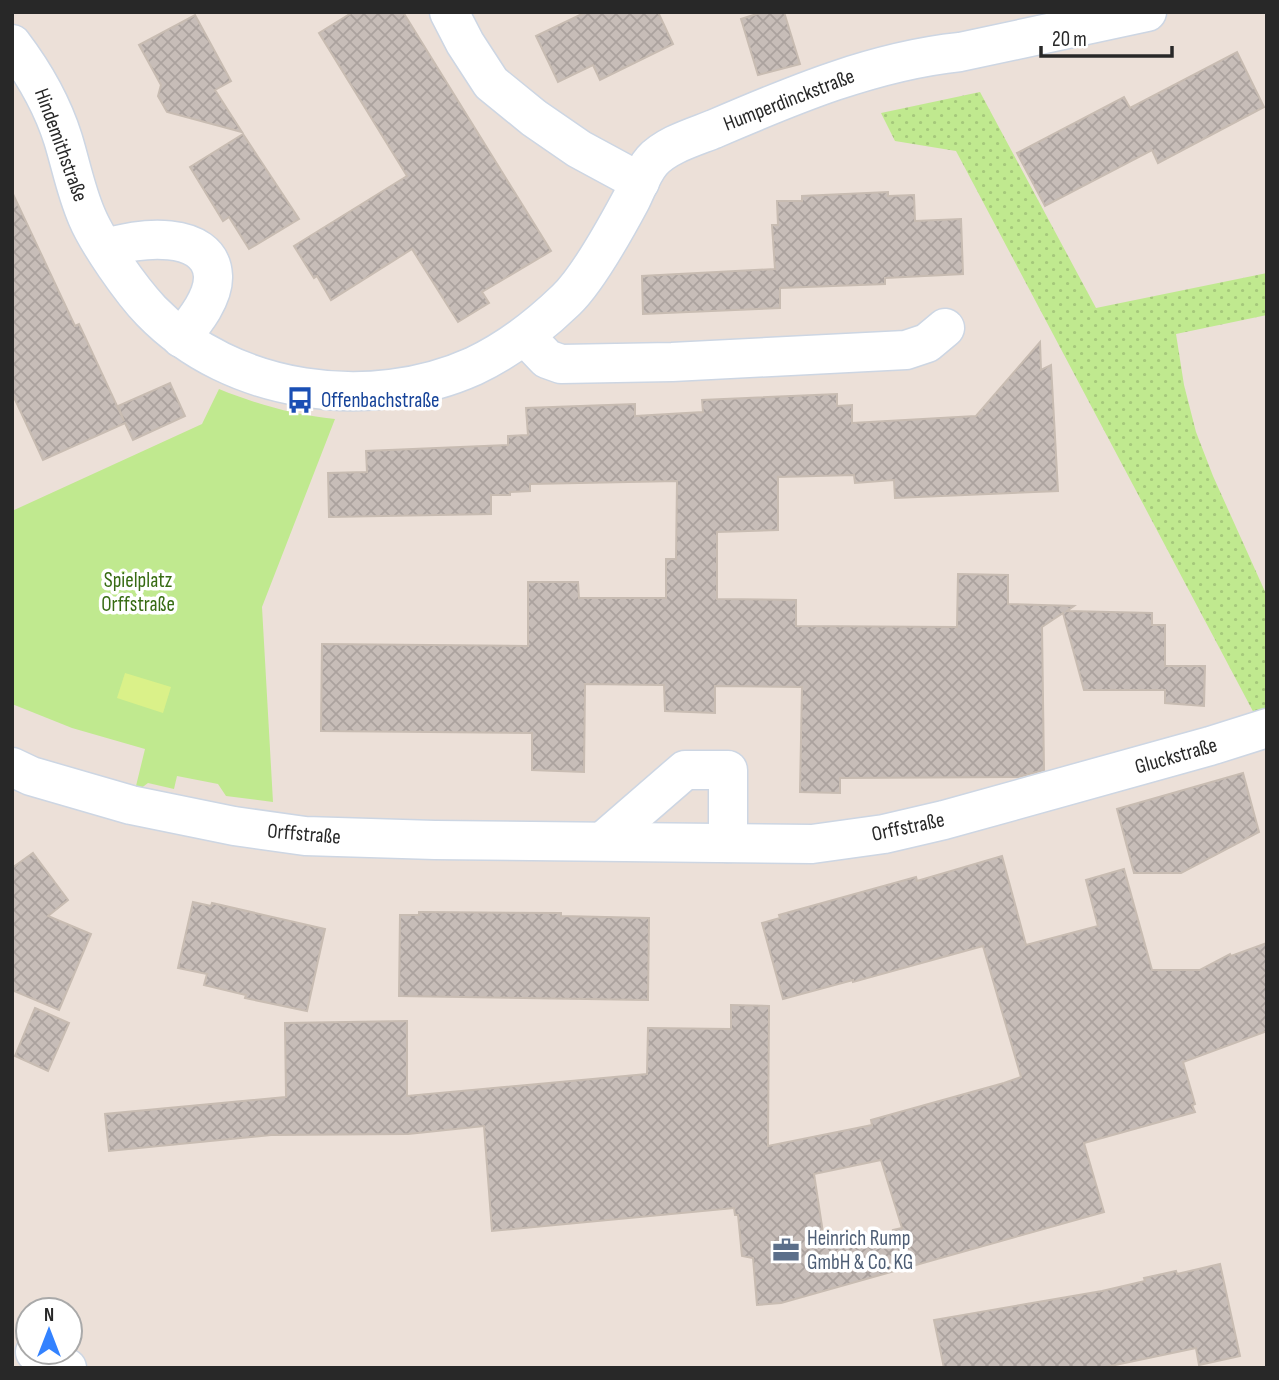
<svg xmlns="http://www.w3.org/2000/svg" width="1279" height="1380" viewBox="0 0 1279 1380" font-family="'Sofia Sans Condensed',sans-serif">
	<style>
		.grass { fill: url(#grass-dots) }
		.park { fill: #c0e98f }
		.pitch { fill: #daf189 }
		.building { fill: url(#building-cross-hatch); stroke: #c8bcb2; stroke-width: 2; fill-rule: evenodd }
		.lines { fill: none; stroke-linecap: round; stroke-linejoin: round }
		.minor-casing { stroke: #cdd6e3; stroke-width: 41 }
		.minor { stroke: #fff; stroke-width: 38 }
		.labels { text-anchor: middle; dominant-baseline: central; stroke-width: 7; stroke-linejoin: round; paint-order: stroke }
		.street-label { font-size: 21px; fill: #282828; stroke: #fff }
		.transit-label { font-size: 21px; fill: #164399; stroke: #fff; text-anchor: start }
		.park-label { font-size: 21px; fill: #376b13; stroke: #fff }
		.service-label { font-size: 21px; fill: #4e5e75; stroke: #fff; text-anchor: start }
	</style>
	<defs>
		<pattern id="grass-dots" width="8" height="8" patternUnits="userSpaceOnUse" patternTransform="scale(1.75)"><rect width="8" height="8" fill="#c0e98f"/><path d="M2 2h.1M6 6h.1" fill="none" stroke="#a5c87b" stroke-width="1.8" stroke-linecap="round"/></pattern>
		<pattern id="building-cross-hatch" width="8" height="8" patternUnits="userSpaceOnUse" patternTransform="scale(1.75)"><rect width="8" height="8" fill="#c7bdb8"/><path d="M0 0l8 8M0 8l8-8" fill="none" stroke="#aba29e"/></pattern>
	</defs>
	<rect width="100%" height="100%" fill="#ece0d8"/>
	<polygon class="grass" points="980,92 1096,308 1267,273 1267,315 1176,334 1184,385 1196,432 1213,476 1267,596 1267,706 1256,717 956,151 895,141 881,113"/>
	<path class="park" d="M219,389C256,404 294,415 335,419L262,607L273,802L226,796L218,784L177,776L174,789L148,783L140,789L136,786L145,749L72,728L12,704V511L202,424Z"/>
	<polygon class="pitch" points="125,673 171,687 163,713 117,698"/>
	<g class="building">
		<polygon points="353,12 403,12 551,251 482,292 489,303 458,322 412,249 331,300 317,276 314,278 294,246 407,176 319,33"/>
		<polygon points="586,12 658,12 673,44 600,80 593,65 558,82 536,36"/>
		<polygon points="763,12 784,12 800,64 758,75 741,19"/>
		<polygon points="195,15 231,81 215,90 242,132 167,112 158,96 161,85 139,45"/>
		<polygon points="1237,52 1264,107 1158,163 1152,150 1045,206 1017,153 1124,97 1130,108"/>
		<polygon points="243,134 299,219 249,249 229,217 223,221 190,167"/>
		<polygon points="12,192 75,326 79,324 124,421 118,406 170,383 185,416 133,440 125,423 43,460 12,393"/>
		<polygon points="888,192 888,196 914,195 915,221 961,219 963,274 885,278 885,284 780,288 780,308 643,314 642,276 775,269 772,225 778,225 777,201 802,201 802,196"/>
		<polygon points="1040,342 1041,370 1051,365 1058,491 895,498 894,480 855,483 854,475 778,477 778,530 717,532 717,599 796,600 796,626 957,627 958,574 1008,575 1008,604 1074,606 1067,611 1152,613 1152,625 1165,625 1165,666 1205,666 1204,706 1165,703 1165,690 1084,690 1063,613 1042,627 1044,770 1018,777 840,778 840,793 800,792 802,687 715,686 715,713 665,711 664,685 585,684 584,772 532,770 532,733 321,731 322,644 528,646 528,582 578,582 579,598 666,598 666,559 676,559 677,481 530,484 530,491 510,492 510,495 491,495 491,514 329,517 328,473 367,472 366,451 508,445 508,436 528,435 526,408 635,404 635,416 703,412 702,400 837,394 837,406 852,405 852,423 976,416"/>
		<polygon points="1243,773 1259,832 1181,873 1134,873 1117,809"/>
		<polygon points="33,853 68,900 48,916 91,934 59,1010 12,990 12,868"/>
		<path d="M1002,856L1026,945L1098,926L1086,880L1124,869L1152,970H1200L1230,954L1231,956L1267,943V1031L1183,1062L1195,1104L1192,1105L1195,1112L1084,1143L1104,1212L781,1303L757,1305L753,1258L742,1256L738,1215H735L734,1208L492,1231L484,1126L408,1134L271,1135L109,1151L105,1114L286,1097L285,1023L407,1021V1096L647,1074L648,1028L731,1029V1005L769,1006L768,1146L872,1125L871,1120L1004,1083L1021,1077L983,946L853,982V980L783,999L762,923L780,918L779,915L916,877L917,881ZM881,1160L902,1228L893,1230L896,1242L825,1246L814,1174Z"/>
		<polygon points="193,902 211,906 212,903 325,929 307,1011 245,998 246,995 204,985 207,974 178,968"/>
		<polygon points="419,912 561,913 561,916 649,918 648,1000 399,996 400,915 419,915"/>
		<polygon points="35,1008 69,1023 48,1071 15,1056"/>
		<polygon points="1220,1264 1240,1356 1199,1365 1196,1348 1101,1368 944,1368 934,1320 1102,1291 1145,1281 1144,1278 1176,1271 1177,1274"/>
	</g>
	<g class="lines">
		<defs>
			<g id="minor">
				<polyline points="449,12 465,43 491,83 534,118 579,149 640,182"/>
				<path d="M12,44C34,73 52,104 63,139C71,165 76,192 87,217C98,243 131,290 151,311C231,394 370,413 474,366C508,350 539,326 566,300C588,279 616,228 631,200C637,188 643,171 652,161C666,145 694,137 714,129C793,95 874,61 960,52L1147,12"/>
				<path d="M106,249C135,237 211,229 213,276C214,298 194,322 181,338"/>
				<polyline points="525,336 547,359 561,364 672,362 906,350 927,343 945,328"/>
				<polyline points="12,767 31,776 131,805 234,826 305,836 435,840 812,844 884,834 944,820 1210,746 1267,728"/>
				<polyline points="603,841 685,770 728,770 728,843"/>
				<polyline points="35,1352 67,1368"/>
			</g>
		</defs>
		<use href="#minor" class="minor-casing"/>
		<use href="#minor" class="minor"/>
	</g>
	<defs>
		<symbol id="bus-bare" viewBox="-9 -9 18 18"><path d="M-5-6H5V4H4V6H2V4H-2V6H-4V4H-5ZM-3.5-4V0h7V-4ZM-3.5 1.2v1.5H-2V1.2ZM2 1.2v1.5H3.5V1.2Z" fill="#1a4fb4" stroke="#fff" stroke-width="2.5" paint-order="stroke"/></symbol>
		<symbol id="office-bare" viewBox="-9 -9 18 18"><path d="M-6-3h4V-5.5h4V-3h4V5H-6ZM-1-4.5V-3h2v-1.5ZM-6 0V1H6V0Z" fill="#5c6f8a" stroke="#fff" stroke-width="2.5" paint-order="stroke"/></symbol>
	</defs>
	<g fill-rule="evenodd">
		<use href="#bus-bare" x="281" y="381" width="38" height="38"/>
		<use href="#office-bare" x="767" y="1231" width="38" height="38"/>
	</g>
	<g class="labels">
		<g class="street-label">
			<text transform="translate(789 100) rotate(-21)">Humperdinckstraße</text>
			<text transform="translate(61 145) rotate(70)">Hindemithstraße</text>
			<text transform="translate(1176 756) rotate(-16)">Gluckstraße</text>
			<text transform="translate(908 827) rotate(-12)">Orffstraße</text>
			<text transform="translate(304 834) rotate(5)">Orffstraße</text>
		</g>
		<g class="transit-label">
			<text x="321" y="400">Offenbachstraße</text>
		</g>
		<g class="park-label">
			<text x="138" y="580">Spielplatz<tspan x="138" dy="24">Orffstraße</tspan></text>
		</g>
		<g class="service-label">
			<text x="807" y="1238">Heinrich Rump<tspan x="807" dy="24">GmbH &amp; Co. KG</tspan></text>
		</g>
	</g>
	<rect width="1279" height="1380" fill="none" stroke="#282828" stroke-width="28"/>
	<g transform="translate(49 1331)"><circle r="33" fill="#ffffff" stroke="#a9a9a9" stroke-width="2"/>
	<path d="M0-5L12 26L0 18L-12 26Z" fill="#3382ff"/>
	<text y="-10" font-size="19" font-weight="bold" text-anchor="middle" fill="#282828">N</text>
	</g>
	<path d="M1041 46v10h131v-10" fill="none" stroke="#282828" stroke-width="3.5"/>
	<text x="1052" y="46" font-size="21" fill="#282828" stroke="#ffffff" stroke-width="5" paint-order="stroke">20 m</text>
</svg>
